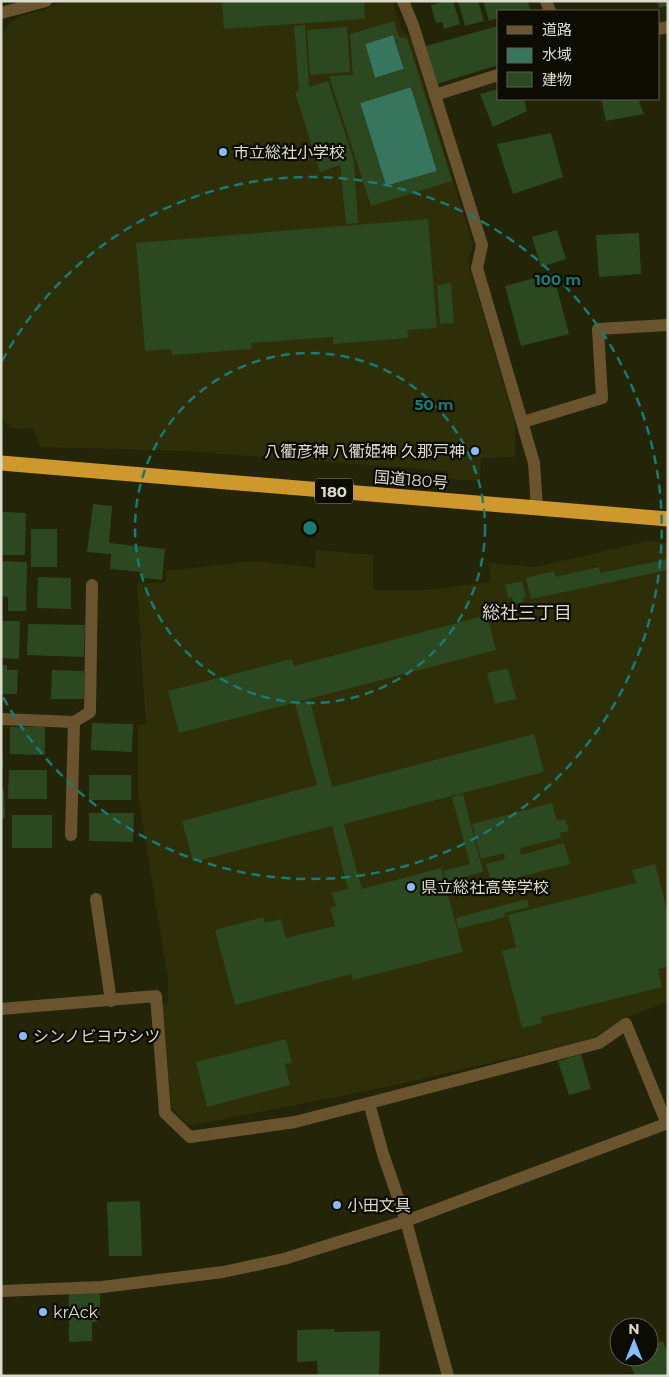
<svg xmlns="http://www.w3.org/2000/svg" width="669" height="1377" viewBox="0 0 669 1377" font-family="Montserrat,'Noto Sans JP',sans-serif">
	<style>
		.built { fill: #2e2e09 }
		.water { fill: #38755f }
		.building { fill: #2b4820; fill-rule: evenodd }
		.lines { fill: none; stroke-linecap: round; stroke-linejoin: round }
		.street { stroke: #6a542f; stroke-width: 12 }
		.highway { stroke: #ce982c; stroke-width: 15 }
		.ring { fill: none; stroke: #197b73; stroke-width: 2.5; stroke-dasharray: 9 6 }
		.poi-dot { fill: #87bbfb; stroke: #0c0c03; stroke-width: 2 }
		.labels { text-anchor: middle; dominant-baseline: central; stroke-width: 4.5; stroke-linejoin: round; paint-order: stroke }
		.shield { fill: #0c0c03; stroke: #9c9d8f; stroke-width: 1 }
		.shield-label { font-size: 15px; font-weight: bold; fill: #dadbcb }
		.poi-label { font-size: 16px; fill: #dadbcb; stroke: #0c0c03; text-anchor: start }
		.street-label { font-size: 16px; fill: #dadbcb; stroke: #0c0c03 }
		.neighbourhood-label { font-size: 18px; fill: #dadbcb; stroke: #0c0c03 }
		.centre { fill: #197b73; stroke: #0c0c03; stroke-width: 2.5 }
		.ring-label { font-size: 15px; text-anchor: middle; font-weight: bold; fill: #197b73; stroke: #0c0c03; stroke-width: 4.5; stroke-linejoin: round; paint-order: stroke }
	</style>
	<rect width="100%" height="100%" fill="#242408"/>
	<g class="built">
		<polygon points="63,1 392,1 402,31 410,37 473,245 468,262 515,422 515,457 481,458 480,481 447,479 447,471 184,451 40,447 34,429 10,428 1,417 2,36 9,23 20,16 44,10"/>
		<polygon points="648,541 668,543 668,1002 627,1017 592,1039 392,1086 189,1126 171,1107 162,1006 168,1003 168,978 138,796 138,725 146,725 137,584 166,582 166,571 256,561 315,568 316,550 373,555 373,590 426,590 491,582 488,563 535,567"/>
	</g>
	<g class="water">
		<polygon points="393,35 404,69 375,78 365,44"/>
		<polygon points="411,87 437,171 386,186 360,103"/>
	</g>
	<g class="building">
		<polygon points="222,1 364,1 365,19 224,29"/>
		<polygon points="445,1 453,1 460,24 444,29 442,22 436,23 431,5"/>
		<polygon points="458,1 478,1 484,21 465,26"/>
		<polygon points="483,1 528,1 530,9 521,11 498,11 498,18 489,21"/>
		<polygon points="657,1 668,1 668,6 659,8"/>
		<path d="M394,21L399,37L407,38L452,181L371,206L329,76L353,75L350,34ZM393,35L404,69L375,78L365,44ZM411,87L437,171L386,186L360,103Z"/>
		<polygon points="305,25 309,87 328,81 354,161 358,223 346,224 340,165 320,172 295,92 299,91 294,26"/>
		<polygon points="498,26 498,65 437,84 426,46"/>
		<polygon points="347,27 350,72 310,75 307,30"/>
		<polygon points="498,89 498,99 524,99 527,111 493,127 480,94"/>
		<polygon points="601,99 638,99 644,114 606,121"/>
		<polygon points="551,133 563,177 513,194 497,144"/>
		<polygon points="428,219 437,328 407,330 408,338 333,344 333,337 251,343 252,349 172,355 171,349 145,351 136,243"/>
		<polygon points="557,230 566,259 541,267 532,237"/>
		<polygon points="639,233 641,274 599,277 596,235"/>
		<polygon points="553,273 569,334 521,346 505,286"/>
		<polygon points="451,283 454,323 440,324 437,285"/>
		<polygon points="93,504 112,506 109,543 165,549 162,580 142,578 142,572 110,569 111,554 87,552"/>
		<polygon points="1,512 26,513 25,555 1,555"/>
		<rect x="31" y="529" width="26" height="38"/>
		<polygon points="668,559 668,570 531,599 526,578 554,571 555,577 599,567 600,573"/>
		<polygon points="1,561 27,562 26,611 8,611 8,597 1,596"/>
		<polygon points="38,577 71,578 71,609 37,608"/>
		<polygon points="522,581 526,597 523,597 524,602 513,604 512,597 508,598 505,585"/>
		<polygon points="487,615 496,650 179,733 168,691 292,659 294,666"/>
		<polygon points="1,621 20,621 19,659 1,658"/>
		<polygon points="28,624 85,625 84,657 27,655"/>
		<polygon points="1,665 7,665 7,670 18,670 17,694 1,694"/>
		<polygon points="508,668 516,699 495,704 487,673"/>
		<polygon points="52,670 84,671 84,699 51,699"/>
		<polygon points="310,700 332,787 534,734 544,772 344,824 362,889 441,868 463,952 353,980 351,974 235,1005 215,930 263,917 265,923 281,919 286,938 335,926 330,908 336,906 332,893 348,889 332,826 193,862 182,821 317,785 295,704"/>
		<polygon points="92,723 133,724 132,752 91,750"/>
		<polygon points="10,727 45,727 45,755 10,754"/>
		<polygon points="1,753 3,754 3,768 1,768"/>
		<polygon points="9,770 47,770 47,799 8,799"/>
		<rect x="89" y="775" width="42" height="25"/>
		<polygon points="1,789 4,789 5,818 1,818"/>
		<polygon points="463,794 483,872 446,882 443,871 470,864 452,797"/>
		<polygon points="552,803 557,821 565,819 569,831 560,833 561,838 520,848 521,855 564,843 570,864 492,884 486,864 505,859 504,853 481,859 472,824"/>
		<polygon points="89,813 134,813 133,842 89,841"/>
		<rect x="12" y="815" width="40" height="33"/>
		<polygon points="655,864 668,913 668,967 658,969 662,987 541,1017 542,1023 522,1028 502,951 516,947 508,915 636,883 632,870"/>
		<polygon points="527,899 529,907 504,913 505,917 458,929 456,918"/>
		<polygon points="286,1039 292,1063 285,1064 290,1085 207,1107 196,1062"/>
		<polygon points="581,1054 591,1089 569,1095 558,1061"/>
		<polygon points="140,1201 142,1256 109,1256 107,1202"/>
		<polygon points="69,1290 100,1290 100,1316 97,1316 97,1322 92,1322 92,1341 69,1342"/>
		<polygon points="334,1329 335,1332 380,1331 379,1375 318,1376 317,1361 297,1362 297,1330"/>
		<polygon points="663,1341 668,1354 668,1376 635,1376 627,1357 649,1357 649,1346"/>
	</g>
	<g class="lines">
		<g class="street">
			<polyline points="403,1 413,25 482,245 477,268 534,463 537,508"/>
			<polyline points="546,1 550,11"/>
			<polyline points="1,13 46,1"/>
			<polyline points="658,29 668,27"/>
			<polyline points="435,95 498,75"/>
			<polyline points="523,422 602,398 598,329 668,325"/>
			<polyline points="1,719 74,722 71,835"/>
			<polyline points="74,722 90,712 92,585"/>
			<polyline points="96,899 111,1001"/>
			<polyline points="1,1009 156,996 165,1113 190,1137 295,1122 369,1103 383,1154 406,1221 448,1376"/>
			<polyline points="369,1103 599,1043 626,1024 667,1124"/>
			<polyline points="1,1291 102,1287 223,1272 284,1259 406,1221 668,1123"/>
		</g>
		<polyline class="highway" points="1,463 668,519"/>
	</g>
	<g class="ring">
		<circle cx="310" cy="528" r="175"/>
		<path d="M2 361A351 351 0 1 1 2 695"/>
	</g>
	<g class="poi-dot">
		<circle cx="223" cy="152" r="5"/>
		<circle cx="475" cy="451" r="5"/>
		<circle cx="411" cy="887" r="5"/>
		<circle cx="23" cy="1036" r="5"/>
		<circle cx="337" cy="1205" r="5"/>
		<circle cx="43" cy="1312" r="5"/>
	</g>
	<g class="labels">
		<rect class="shield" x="315" y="478.5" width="38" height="25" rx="4"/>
		<g class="shield-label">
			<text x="334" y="491">180</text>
		</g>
		<g class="poi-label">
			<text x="233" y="152">市立総社小学校</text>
			<text x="465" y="451" text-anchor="end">八衢彦神 八衢姫神 久那戸神</text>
			<text x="421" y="887">県立総社高等学校</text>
			<text x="33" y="1036">シンノビヨウシツ</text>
			<text x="347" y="1205">小田文具</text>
			<text x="53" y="1312">krAck</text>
		</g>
		<g class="street-label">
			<text transform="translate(411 480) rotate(5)">国道180号</text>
		</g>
		<g class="neighbourhood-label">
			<text x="527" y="613">総社三丁目</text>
		</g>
	</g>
	<circle cx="310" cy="528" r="8" class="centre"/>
	<g class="ring-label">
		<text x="558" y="285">100 m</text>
		<text x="434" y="410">50 m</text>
	</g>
	<rect width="669" height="1377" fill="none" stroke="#dadbcb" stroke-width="5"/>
	<rect x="497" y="10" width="162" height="90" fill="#0c0c03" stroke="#5e5f53"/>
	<rect x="507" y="26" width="25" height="8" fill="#6a542f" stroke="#5e5f53"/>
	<text x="542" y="35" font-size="15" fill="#dadbcb">道路</text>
	<rect x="507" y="48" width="25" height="15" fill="#38755f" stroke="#5e5f53"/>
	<text x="542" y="60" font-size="15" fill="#dadbcb">水域</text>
	<rect x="507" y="72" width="25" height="15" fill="#2b4820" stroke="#5e5f53"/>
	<text x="542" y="85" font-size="15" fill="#dadbcb">建物</text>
	<g transform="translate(634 1342)"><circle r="24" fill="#0c0c03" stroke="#5e5f53"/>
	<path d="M0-4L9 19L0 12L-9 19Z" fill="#87bbfb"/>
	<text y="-8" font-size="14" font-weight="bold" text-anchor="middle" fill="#dadbcb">N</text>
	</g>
</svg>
